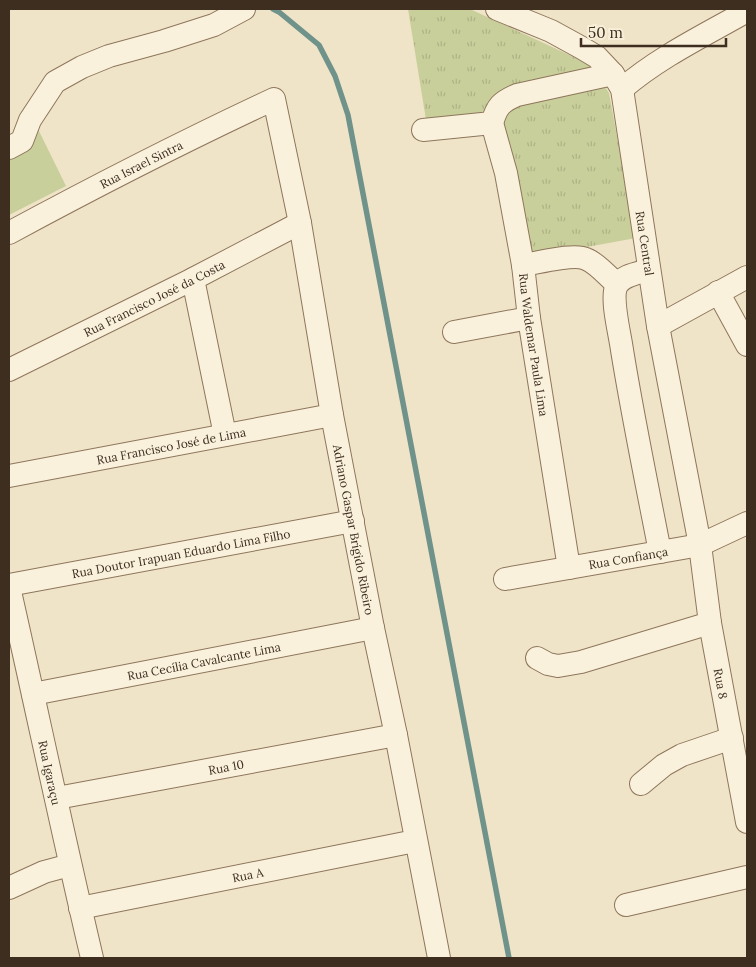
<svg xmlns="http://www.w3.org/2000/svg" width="756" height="967" viewBox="0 0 756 967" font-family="Lora,serif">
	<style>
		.green { fill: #c9cf9b }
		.park { fill: url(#park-tufts) }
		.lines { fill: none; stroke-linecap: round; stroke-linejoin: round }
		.stream { stroke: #6f938a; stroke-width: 5.5 }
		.street-casing { stroke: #8d765c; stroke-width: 24 }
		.street { stroke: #faf1dc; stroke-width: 22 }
		.labels { text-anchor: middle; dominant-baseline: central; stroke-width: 4; stroke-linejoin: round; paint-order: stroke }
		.street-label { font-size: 12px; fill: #3d2e20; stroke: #f7eed8 }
	</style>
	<defs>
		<pattern id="park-tufts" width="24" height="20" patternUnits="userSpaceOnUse" patternTransform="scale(1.25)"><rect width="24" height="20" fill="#c9cf9b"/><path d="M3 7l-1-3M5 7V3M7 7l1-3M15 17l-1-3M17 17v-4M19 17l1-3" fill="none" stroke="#aeb285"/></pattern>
	</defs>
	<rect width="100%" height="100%" fill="#f0e4c8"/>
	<polygon class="green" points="38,129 66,186 9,215 9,143"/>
	<polygon class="park" points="408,9 470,9 591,65 609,93 636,238 527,258 500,114 426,120"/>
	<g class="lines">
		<polyline class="stream" points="273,9 279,12 319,45 335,76 348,115 509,958"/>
		<defs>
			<g id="street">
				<path id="s1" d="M497,9L551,31L582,48L597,57L613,74L622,89L658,326L700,545L710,623L747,822"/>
				<path d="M622,89C659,57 705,35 747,11"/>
				<path id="s2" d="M492,123L506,173L523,265L529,318L569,568"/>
				<path d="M423,130L492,123C497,106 501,102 517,95L613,74"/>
				<polyline points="9,148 22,141 30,120 55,82 82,67 109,56 164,41 214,25 244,9"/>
				<path id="s3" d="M9,233C96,186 184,141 274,99L300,223L332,415L373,628L396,735L439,958"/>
				<path d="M523,265C538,263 574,253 586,259C597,263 608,277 617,284"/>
				<path d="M649,270C639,273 621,275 616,287C611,301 620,334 622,350C633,418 647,485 660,552"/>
				<polyline points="193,279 225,435"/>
				<polyline points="718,292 747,345"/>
				<polyline points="658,326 747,277"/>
				<polyline points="454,332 529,318"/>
				<path id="s4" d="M9,370L193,279L300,223"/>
				<path id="s5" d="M9,476L332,415"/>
				<path id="s6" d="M505,579L700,545L747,523"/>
				<path id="s7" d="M9,585L353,521"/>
				<path id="s8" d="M9,587C37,711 63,835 92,958"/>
				<polyline points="537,658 548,664 558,666 581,662 710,623"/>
				<path id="s9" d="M33,694L373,628"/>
				<polyline points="641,784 664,765 682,755 732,738"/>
				<path id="s10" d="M57,798L396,735"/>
				<polyline points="9,888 44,872 70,865"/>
				<polyline points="626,905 747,877"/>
				<path id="s11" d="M80,908L415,841"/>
			</g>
		</defs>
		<use href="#street" class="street-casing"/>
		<use href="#street" class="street"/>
	</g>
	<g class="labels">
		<g class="street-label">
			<text stroke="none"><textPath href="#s3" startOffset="149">Rua Israel Sintra</textPath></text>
			<text stroke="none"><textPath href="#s1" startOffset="308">Rua Central</textPath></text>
			<text stroke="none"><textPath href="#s4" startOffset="162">Rua Francisco José da Costa</textPath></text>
			<text stroke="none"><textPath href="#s2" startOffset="226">Rua Waldemar Paula Lima</textPath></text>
			<text stroke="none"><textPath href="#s5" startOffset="165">Rua Francisco José de Lima</textPath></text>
			<text stroke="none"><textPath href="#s3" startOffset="735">Adriano Gaspar Brígido Ribeiro</textPath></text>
			<text stroke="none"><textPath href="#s7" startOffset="175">Rua Doutor Irapuan Eduardo Lima Filho</textPath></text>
			<text stroke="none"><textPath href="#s6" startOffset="125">Rua Confiança</textPath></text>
			<text stroke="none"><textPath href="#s9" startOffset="174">Rua Cecília Cavalcante Lima</textPath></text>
			<text stroke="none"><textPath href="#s1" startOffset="755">Rua 8</textPath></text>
			<text stroke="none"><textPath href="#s10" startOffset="172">Rua 10</textPath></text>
			<text stroke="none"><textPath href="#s8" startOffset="190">Rua Igaraçu</textPath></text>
			<text stroke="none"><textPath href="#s11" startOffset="171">Rua A</textPath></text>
		</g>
	</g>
	<rect width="756" height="967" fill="none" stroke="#3d2e20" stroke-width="20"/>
	<path d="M581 38v8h145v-8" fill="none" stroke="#3d2e20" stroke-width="2.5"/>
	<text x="588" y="38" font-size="15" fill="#3d2e20" stroke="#f7eed8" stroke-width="4" paint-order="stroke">50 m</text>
</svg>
